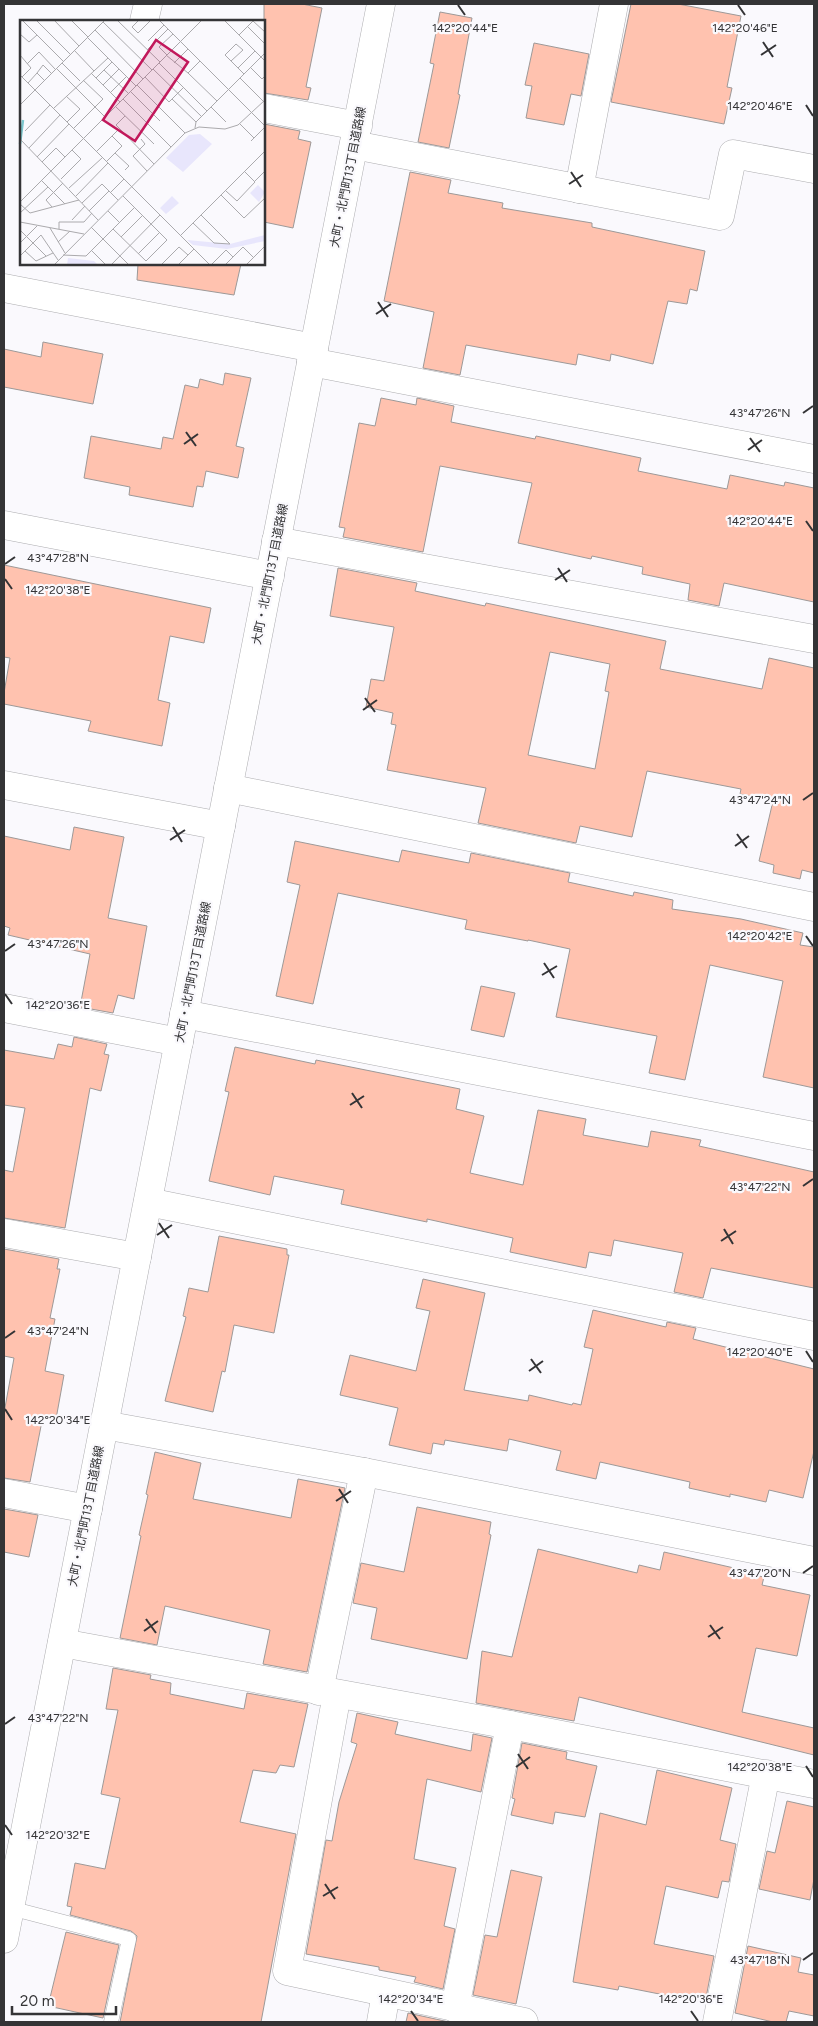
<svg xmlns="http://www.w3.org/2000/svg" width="818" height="2026" viewBox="0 0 818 2026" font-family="Figtree,'Noto Sans JP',sans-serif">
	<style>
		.building { fill: #ffc2af; stroke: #9d9998; fill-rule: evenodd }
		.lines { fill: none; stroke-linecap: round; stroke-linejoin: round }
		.service-casing { stroke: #adadb0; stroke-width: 15 }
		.minor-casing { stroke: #adadb0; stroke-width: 29 }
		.service { stroke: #fff; stroke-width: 14 }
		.minor { stroke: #fff; stroke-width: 28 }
		.ticks { fill: none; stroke: #343436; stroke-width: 2 }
		.labels { text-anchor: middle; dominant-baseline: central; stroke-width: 4.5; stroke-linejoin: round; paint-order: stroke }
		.street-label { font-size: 12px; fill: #343436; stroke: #faf9fd }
		.inset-river { fill: none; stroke: #7bc6cd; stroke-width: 2.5 }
		.inset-road { fill: none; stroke: #abaaad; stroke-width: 1 }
		.view { fill: #c2185b; fill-opacity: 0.15; stroke: #c2185b; stroke-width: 2.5 }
		.inset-edge { fill: none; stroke: #343436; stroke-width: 2.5 }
		.ticks-label { font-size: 12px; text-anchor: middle; fill: #343436; stroke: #faf9fd; stroke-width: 4.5; stroke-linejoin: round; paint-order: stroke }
	</style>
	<rect width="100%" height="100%" fill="#faf9fd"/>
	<g class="building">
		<polygon points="264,4 302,4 322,8 306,87 311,88 308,100 264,93"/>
		<polygon points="631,4 678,4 741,16 727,87 732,88 724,124 611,102"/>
		<polygon points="440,12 472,18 458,94 460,95 449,148 418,142 434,64 430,63"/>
		<polygon points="534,43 589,54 581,96 571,94 564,125 526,118 532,86 525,85"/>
		<polygon points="264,124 300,131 298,139 311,142 293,228 264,222"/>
		<polygon points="410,172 451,180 448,193 503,203 502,208 592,223 592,227 705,251 697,291 690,289 687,304 668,301 653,364 611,354 610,361 578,354 576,365 466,345 460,375 423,368 434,312 384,301"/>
		<polygon points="138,264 241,264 234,295 137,280"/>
		<polygon points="43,342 103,354 93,404 4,387 4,349 41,357"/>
		<polygon points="225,373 251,378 236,446 244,448 238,478 206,471 203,487 197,486 193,507 129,495 130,487 84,478 91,436 161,449 163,437 173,439 185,385 198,388 200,379 223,385"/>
		<polygon points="381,398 416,405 417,398 454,406 451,422 535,439 536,436 641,458 638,471 727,489 730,475 784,486 785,482 814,488 814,602 724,583 719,606 688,600 690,584 642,574 643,567 592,556 591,559 518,543 532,483 440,466 423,552 343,537 345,528 339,527 359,423 375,426"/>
		<polygon points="4,565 211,608 204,643 170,636 158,700 170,703 162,746 88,731 91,721 4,704 4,693 10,658 4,657"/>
		<path d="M338,568L417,583L415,591L485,606L486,603L666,641L660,669L762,689L769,658L814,668V873L802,870L800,879L773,873L774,865L759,861L773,801L740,794L741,789L647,771L632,837L580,826L576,843L478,823L486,788L387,770L396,725L391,724L393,713L366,707L371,679L384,681L394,627L330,616ZM550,652L610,664L605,691L609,692L595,769L528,755Z"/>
		<polygon points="74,827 124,837 108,918 147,926 134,999 118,995 113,1013 80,1007 90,954 8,935 10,928 4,926 4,836 70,850"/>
		<polygon points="295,841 399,862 402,850 469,863 471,853 570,873 568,882 633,896 634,892 673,900 672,909 741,919 803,933 800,945 814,947 814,1088 763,1077 783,981 710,965 685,1080 649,1073 657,1036 556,1017 570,949 528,940 528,941 465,929 467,920 338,893 313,1004 276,996 300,885 287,882"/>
		<polygon points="481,986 515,993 504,1037 471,1030"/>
		<polygon points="74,1037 107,1044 104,1054 109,1055 101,1091 90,1088 65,1228 4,1218 4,1170 13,1172 25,1108 4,1105 4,1050 54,1059 58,1044 72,1047"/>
		<polygon points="235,1047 315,1064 316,1060 460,1089 456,1109 484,1116 470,1173 523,1185 538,1110 586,1119 583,1135 648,1147 651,1131 701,1140 699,1146 814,1172 814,1288 711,1268 703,1298 674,1292 683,1253 614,1240 611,1256 589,1252 586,1268 510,1252 513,1238 427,1219 427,1222 341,1204 344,1190 274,1176 270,1195 209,1181 229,1092 225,1091"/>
		<polygon points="219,1236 287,1249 287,1255 289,1255 274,1333 234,1325 225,1372 222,1371 213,1412 165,1401 186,1317 183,1316 189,1288 208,1292"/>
		<polygon points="4,1249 59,1259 57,1269 60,1269 50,1318 55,1319 45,1371 64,1375 56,1419 43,1416 30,1482 4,1478 4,1413 14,1358 4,1356"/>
		<polygon points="423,1279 485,1293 464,1390 528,1401 529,1395 572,1405 573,1403 581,1405 593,1349 584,1347 593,1310 666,1327 667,1322 696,1328 693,1339 814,1369 814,1451 803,1498 769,1490 766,1502 730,1494 730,1497 689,1488 690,1482 600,1462 596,1479 556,1470 561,1451 509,1439 507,1451 445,1440 444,1445 433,1443 431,1454 389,1445 398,1408 340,1395 350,1355 416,1371 430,1311 416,1308"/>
		<polygon points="155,1452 201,1463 193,1499 291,1518 298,1479 345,1488 307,1672 263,1664 270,1630 165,1606 157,1645 120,1638 141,1536 139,1535 148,1495 146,1494"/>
		<polygon points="417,1507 491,1522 489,1534 491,1535 467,1659 371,1639 377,1608 353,1603 361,1563 404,1572"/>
		<polygon points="4,1509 38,1515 29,1557 4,1552"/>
		<polygon points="538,1549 637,1573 639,1565 660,1570 664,1552 734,1568 734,1571 764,1577 762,1585 810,1595 797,1656 756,1648 742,1712 814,1728 814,1755 579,1697 574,1721 476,1703 482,1651 512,1657"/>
		<polygon points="113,1668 151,1675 150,1679 171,1683 170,1694 244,1709 247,1693 308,1704 294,1767 280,1765 276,1773 253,1770 240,1822 296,1834 261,2022 120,2022 137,1936 131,1931 70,1915 72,1907 67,1906 75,1863 105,1869 120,1798 101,1794 118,1710 106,1709"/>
		<polygon points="357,1713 398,1722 395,1734 471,1751 473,1734 492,1738 481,1792 427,1779 414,1859 456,1868 444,1926 455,1929 443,1989 414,1982 416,1977 379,1970 379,1967 306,1954 326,1840 332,1841 339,1802 357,1744 351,1742"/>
		<polygon points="522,1743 567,1752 566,1759 597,1766 585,1817 555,1812 553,1824 511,1815 515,1799 512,1798"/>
		<polygon points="657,1770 732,1788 720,1840 736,1844 729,1882 722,1881 718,1898 666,1886 654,1944 714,1956 705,2003 619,1986 618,1990 573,1982 600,1813 646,1825"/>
		<polygon points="787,1801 814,1807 814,1879 810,1900 759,1889 767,1851 775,1853"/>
		<polygon points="511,1870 542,1877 516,2004 473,1995 485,1935 497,1937"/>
		<polygon points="66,1932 119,1945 103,2018 48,2006"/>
		<polygon points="748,1946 801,1958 798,1972 814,1975 814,2016 789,2011 786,2022 773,2022 735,2013"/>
		<polygon points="408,2013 449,2022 450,2022 406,2022"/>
	</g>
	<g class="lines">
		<defs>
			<polyline id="service" points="10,1908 129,1939 111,2022"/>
			<g id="minor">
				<polyline points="144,21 148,4"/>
				<polyline points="264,108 358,126"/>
				<polyline points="354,145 720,216 733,154 814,169"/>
				<polyline points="579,189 614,4"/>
				<polyline points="4,288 314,348"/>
				<polyline points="311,362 814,459"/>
				<polyline points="4,525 270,576"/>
				<polyline points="276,541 814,639"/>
				<polyline points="4,785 221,826"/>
				<polyline points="228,788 814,907"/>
				<polyline points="4,1008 179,1042"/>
				<polyline points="184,1014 814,1136"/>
				<polyline points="148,1202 814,1336"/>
				<polyline points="4,1233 137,1257"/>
				<polyline points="104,1425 364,1472 814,1561"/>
				<polyline points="4,1493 88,1509"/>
				<polyline points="62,1643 510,1725 814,1784"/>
				<polyline points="319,1691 364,1472"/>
				<polyline points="337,1694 287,1971 524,2022"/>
				<polyline points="4,1939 381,4"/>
				<polyline points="455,2008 510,1725"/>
				<polyline points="381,2022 386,1993"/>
				<polyline points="717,2022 766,1774"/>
			</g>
		</defs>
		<use href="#service" class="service-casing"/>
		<use href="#minor" class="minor-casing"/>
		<use href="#service" class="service"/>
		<use href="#minor" class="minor"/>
	</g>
	<path class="ticks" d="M458,5L465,15M738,5L745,15M763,42L773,57M761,55L776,45M806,105L813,116M571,172L581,187M569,184L583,175M378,302L388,317M376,314L391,304M803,413L813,406M186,432L196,446M750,438L760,452M184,444L198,434M748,450L762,440M806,521L813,531M5,564L15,557M558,568L567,582M5,579L12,589M555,580L570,570M365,698L375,712M363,710L377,700M803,800L813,793M173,827L182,842M737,834L747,848M170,840L185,830M735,846L749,836M806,936L813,946M5,951L15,944M544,963L554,978M542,975L557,966M5,994L12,1004M352,1093L362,1108M350,1105L364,1096M803,1186L813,1179M159,1223L169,1238M724,1229L733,1244M157,1235L172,1225M721,1241L736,1231M5,1338L15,1331M806,1351L813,1362M531,1359L541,1373M529,1371L543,1361M5,1409L12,1420M339,1489L348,1503M336,1501L351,1491M803,1573L813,1566M146,1619L156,1633M710,1625L720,1639M144,1631L158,1621M708,1637L723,1627M5,1724L15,1717M518,1754L528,1769M806,1766L813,1777M516,1767L530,1757M5,1825L12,1835M325,1884L335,1899M323,1896L338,1887M803,1960L813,1953M411,2011L418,2021M691,2011L698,2021"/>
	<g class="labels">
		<g class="street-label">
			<text transform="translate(348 177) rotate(-79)">大町・北門町13丁目道路線</text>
			<text transform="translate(270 574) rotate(-79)">大町・北門町13丁目道路線</text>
			<text transform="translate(193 972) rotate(-79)">大町・北門町13丁目道路線</text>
			<text transform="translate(86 1516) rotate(-79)">大町・北門町13丁目道路線</text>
		</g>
	</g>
	<g transform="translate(20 20)">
		<rect width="245" height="245" fill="#faf9fd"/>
		<path d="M245,215V221L207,229L173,225L167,220L210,224Z" fill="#e8e6fc"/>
		<path d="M180,114L192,124L163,152L146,138L169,115ZM238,165L245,172L239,182L230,173ZM152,176L159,183L146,194L140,188ZM48,238L74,241L78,245H47Z" fill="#e8e6fc"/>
		<path class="inset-river" d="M0,124L3,100"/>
		<path class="inset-road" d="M2,0L43,41M16,0L50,34M34,0L59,26M51,0L68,17M97,0L140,42M119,0L112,7L118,13L131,0M139,0L245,106M204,0L245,41M233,1L245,12M83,2L132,50M227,6L245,24M75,10L123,59M0,14L9,22L17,15M219,15L234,0M67,17L116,66M128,21L144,5M54,30L74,51M127,30L148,9M0,35L11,48L2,57M146,35L168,53M147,35L139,27L153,14M180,41L168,53L197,81M211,41L223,30L216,24L205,35L224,54M42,43L60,61M139,43L187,91M154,43L168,29M7,44L19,32L35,49M36,48L85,97M218,48L235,31M231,48L242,59L245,56M133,49L182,97M84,50L108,73M17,53L23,45L31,53M71,53L100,82M0,55L190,245M125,57L149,82L164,67M76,58L92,42M220,58L245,83M8,63L17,53L24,60M83,65L99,49M117,65L165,113M110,71L140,101M91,72L107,56M46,76L60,89L47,102M103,79L151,127M152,79L176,102M0,85L85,0M95,86L134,124M191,87L206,102M34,88L88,38M105,96L96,105L134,144M220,104L234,118M54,108L83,79L63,60M175,108L176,102L245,33M5,111L30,85M0,119L78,200M121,119L125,124L113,136L127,151M231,121L245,107M9,128L40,95M77,131L99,109M95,133L109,146L105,150M17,137L49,104M87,141L102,126L92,116M22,142L36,128L45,137M41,159L61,139L52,130M21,160L45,184M234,162L245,151M49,168L82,138M206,171L217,181L235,162L224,151M91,172L104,159M201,175L224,198L245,178M56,176L88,143M0,182L182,0M62,183L82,164L98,180M0,184L10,193L59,180M32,187L26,180L43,163M69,191L89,171M88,191L100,203M0,193L28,167M181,195L210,224M52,200L65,186M0,202L64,214M173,203L194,223L210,224M71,207L109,245M30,208L45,233M39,209V202H64L72,193M93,209L126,241L147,220L103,176M0,210L26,236M161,215L245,131M101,217L122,196M38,222L50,211M0,223L17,206M5,231L16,241L33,233M72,231L86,245M118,234L139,213M43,235L66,236L114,188M0,236L21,215L38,240M34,245L165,113L179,107L205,109L218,105L245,80M91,245L140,195M141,245L159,227L168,235M158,245L174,229M191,245L206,230L213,237M205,245L223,227L233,237M226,245L245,226"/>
		<path class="view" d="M136,20L168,42L115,121L83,100Z"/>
		<rect width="245" height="245" class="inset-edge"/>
	</g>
	<g class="ticks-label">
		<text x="465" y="32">142°20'44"E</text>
		<text x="745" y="32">142°20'46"E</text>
		<text x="760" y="110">142°20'46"E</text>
		<text x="760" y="417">43°47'26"N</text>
		<text x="760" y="525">142°20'44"E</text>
		<text x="58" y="562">43°47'28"N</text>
		<text x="58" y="594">142°20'38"E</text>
		<text x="760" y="804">43°47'24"N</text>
		<text x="760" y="940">142°20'42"E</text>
		<text x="58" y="948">43°47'26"N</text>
		<text x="58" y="1009">142°20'36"E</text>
		<text x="760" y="1191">43°47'22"N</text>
		<text x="58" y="1335">43°47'24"N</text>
		<text x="760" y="1356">142°20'40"E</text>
		<text x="58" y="1424">142°20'34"E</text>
		<text x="760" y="1577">43°47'20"N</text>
		<text x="58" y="1722">43°47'22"N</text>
		<text x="760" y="1771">142°20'38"E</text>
		<text x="58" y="1839">142°20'32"E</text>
		<text x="760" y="1964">43°47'18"N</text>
		<text x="411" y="2003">142°20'34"E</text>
		<text x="691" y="2003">142°20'36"E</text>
	</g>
	<rect width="818" height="2026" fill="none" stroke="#343436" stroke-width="10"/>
	<path d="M12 2006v8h104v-8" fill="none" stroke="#343436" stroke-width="2.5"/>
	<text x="20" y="2006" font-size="15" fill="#343436" stroke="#faf9fd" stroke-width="4" paint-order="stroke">20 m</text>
</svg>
